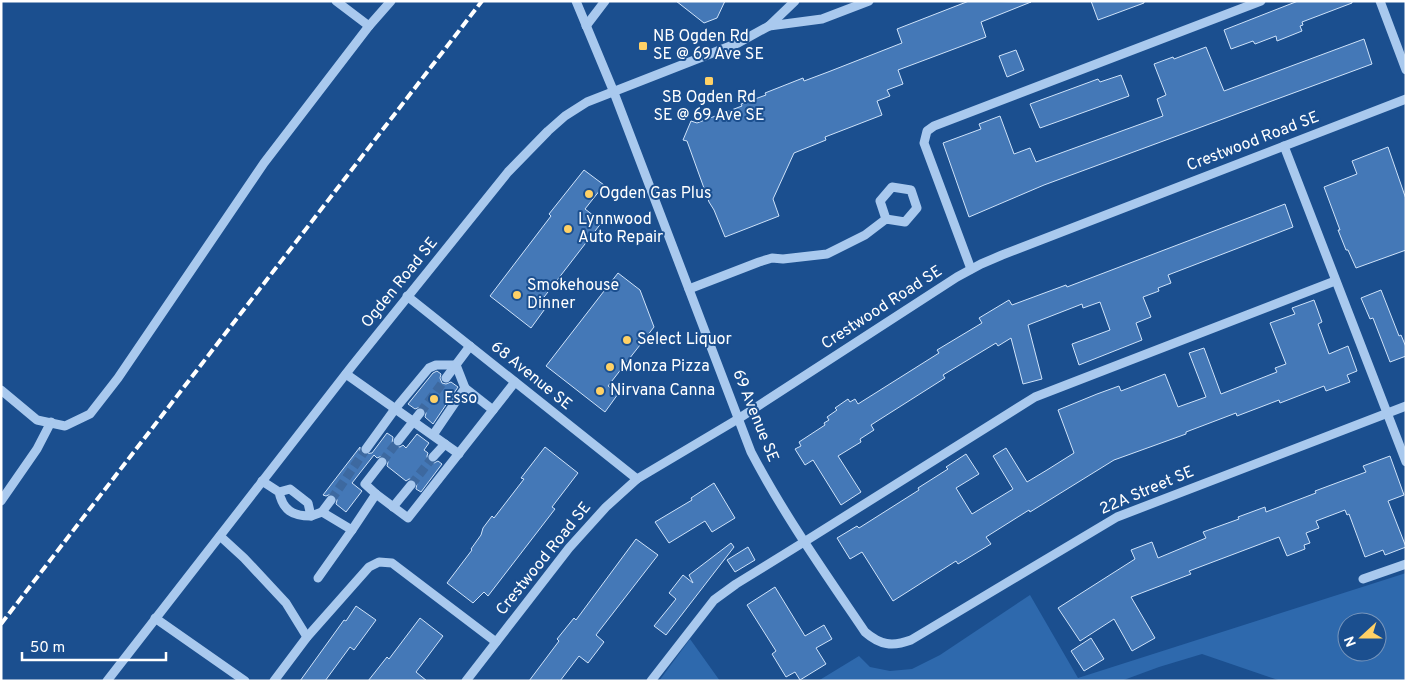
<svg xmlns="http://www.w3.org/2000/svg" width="1407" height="682" viewBox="0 0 1407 682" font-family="Overpass,sans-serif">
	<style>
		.green { fill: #2e69ad; fill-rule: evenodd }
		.building { fill: #4478b7; stroke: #cfe3fa }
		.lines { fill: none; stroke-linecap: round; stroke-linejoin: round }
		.minor-tunnel { stroke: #3d69a0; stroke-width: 9; stroke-dasharray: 9 4.5; stroke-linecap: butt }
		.minor { stroke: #a9c9ee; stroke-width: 9 }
		.rail { stroke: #fff; stroke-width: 4; stroke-dasharray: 9 4; stroke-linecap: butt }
		.poi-dot { fill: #ffd166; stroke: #1b4f8f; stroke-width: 2 }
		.labels { text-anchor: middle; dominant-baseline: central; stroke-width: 4; stroke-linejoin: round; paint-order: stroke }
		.poi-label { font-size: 16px; fill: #fff; stroke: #1b4f8f; text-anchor: start }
		.street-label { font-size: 16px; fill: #fff; stroke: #1b4f8f }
	</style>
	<rect width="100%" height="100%" fill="#1b4f8f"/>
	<g class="green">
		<path d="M1406,573V681H1281L1202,654L1159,667L1121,681H818L859,656L870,667L890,671L912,669L940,655L1030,595L1078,678ZM1347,622H1377V652H1347Z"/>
		<polygon points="690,639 720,681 659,681"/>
	</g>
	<g class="building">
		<polygon points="676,1 725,1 717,18 704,23"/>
		<polygon points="969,1 1031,2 981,22 986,37 898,70 903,84 887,90 890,96 877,101 882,115 825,137 826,140 794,153 773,199 779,216 725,237 714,210 709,202 687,141 683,140 691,121 697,123 742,106 741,104 766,95 765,93 803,78 804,81 828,72 902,43 897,29"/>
		<polygon points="1091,1 1144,1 1144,3 1098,20"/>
		<polygon points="1298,1 1352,1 1352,3 1302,22 1303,25 1300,26 1302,31 1277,41 1276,36 1255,44 1253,41 1231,49 1224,30"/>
		<polygon points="1364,39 1372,64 1044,185 969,217 943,143 981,129 979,124 1000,116 1014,154 1030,148 1036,162 1163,116 1157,99 1166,95 1154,64 1173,57 1174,59 1206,47 1224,91"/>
		<polygon points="1016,50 1024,70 1007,77 999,56"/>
		<polygon points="1121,75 1129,96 1040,128 1030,104 1098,79 1100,82"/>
		<polygon points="1388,147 1406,199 1406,250 1356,268 1348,250 1346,250 1338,230 1340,230 1324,187 1357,174 1352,161"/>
		<polygon points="584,170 604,185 585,209 602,222 541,301 547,306 531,328 490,296 551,216 549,214"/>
		<polygon points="1285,204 1293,227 1168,275 1171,283 1158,288 1159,291 1143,297 1151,317 1136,323 1142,340 1079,365 1072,344 1110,330 1100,302 1083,308 1082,304 1028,325 1042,379 1023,384 1011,338 998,346 996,343 943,375 945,378 871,425 874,430 860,439 861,442 838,456 861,492 841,505 813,460 805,465 795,449 801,446 799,442 825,425 824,423 829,420 827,417 837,410 835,408 848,399 850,402 855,399 858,404 939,353 937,350 982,323 979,318 1009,300 1012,305 1066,285 1067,287"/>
		<polygon points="618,273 640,290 654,327 608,386 618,394 605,412 546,366"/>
		<polygon points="1381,290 1399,336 1401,335 1406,347 1406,356 1390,362 1373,318 1370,319 1361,298"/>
		<polygon points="1314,300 1322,322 1318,324 1329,354 1348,346 1357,371 1347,375 1350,382 1326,391 1324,386 1280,403 1279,400 1237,416 1236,413 1186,432 1186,434 1114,460 1030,512 1029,510 986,537 991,544 958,564 956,561 893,601 862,552 850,559 837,538 857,526 859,528 919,490 918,488 948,469 946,467 966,454 979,474 956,488 972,514 1013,489 993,456 1006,448 1027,482 1047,470 1074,453 1058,410 1097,394 1119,386 1121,391 1165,374 1178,407 1206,397 1189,353 1204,348 1221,394 1277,372 1275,368 1286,364 1270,323 1295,314 1292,308"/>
		<polygon points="437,371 441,374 440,378 442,383 446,384 451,382 458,387 433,424 425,417 426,413 424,408 420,407 415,409 408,404 433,373"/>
		<polygon points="387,433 393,437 392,443 395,446 400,447 403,445 406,448 417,434 429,443 424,450 428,453 427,456 428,461 434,463 438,461 442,464 421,492 416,489 417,483 415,480 409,479 406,481 387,466 388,462 386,457 382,456 377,458 374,455 352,483 362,491 346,512 336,504 337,500 335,495 331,494 326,496 323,495 360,447 360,451 363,454 372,453"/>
		<polygon points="545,447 578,473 552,507 555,509 488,596 484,592 473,603 447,583 472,550 471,549 481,535 483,528 492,516 494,518 524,479 521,478"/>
		<polygon points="1390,456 1404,495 1388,501 1406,547 1385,555 1383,550 1365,557 1349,514 1347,515 1345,510 1316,521 1319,528 1306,533 1310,543 1304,545 1305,549 1287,556 1279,537 1189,571 1191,574 1131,597 1155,638 1132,651 1114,619 1080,641 1058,608 1135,559 1131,550 1152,542 1158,558 1206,538 1203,532 1239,519 1238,517 1265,507 1266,512 1316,493 1315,491 1366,472 1363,466"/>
		<polygon points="714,483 735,518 712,532 705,521 669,543 655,522 692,500 691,498"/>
		<polygon points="636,539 658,555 596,635 604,642 588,663 579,656 560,681 529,681 559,641 557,639 574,618 576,620"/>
		<polygon points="731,543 734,547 666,635 654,626 676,599 669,593 683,575 693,583 689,575"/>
		<polygon points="748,547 755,560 735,572 727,560"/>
		<polygon points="775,587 805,636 824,625 832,639 816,648 826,664 800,680 795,672 786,677 772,654 776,651 747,605"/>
		<polygon points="356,606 376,620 354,650 350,647 325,681 300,681 344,620 346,621"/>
		<polygon points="420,618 443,636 416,672 427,681 368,681 387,657 389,659"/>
		<polygon points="1091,638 1104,659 1084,671 1071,651"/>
	</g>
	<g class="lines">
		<g class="minor-tunnel">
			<polyline points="420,413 446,378"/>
			<polyline points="382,462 398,441"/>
			<polyline points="411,485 433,457"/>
			<polyline points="331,500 366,449"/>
		</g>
		<g class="minor">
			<polyline points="336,1 369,26"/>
			<path d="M576,1L613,90L751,452C784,515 825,573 865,632C880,645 892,647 911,640L1117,517L1406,406"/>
			<polyline points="1380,1 1406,70"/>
			<polyline points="586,26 605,1"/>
			<polyline points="769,26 822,19 869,1"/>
			<polyline points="1284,146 1406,462"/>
			<polyline points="971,269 924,143 927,131 934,126 1261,1"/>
			<polyline points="689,289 759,262 772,258 783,259 827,254 865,235 886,219 905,222 917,208 911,190 892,187 880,201 886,219"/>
			<polyline points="407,296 637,479"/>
			<polyline points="346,374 459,454"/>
			<polyline points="446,378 470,346"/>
			<polyline points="465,388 493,410"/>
			<polyline points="1,390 37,420 65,426 90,414 118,378 264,163 369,26 391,1"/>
			<polyline points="398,441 420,413"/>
			<polyline points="366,449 395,409 429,368 436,365 456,365 465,388 433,435"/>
			<polyline points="433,457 445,444"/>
			<path d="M262,481L279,492C283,510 292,516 311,516L308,503L290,489L279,492"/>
			<polyline points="376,494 365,484 382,462"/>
			<polyline points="1,501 37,449 51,422"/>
			<polyline points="393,507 411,485"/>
			<polyline points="322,512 331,500"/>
			<polyline points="311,516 322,512 352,530 376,494 408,518 515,382"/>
			<polyline points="220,536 244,558 286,603 307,637"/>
			<polyline points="318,578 352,530"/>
			<polyline points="1363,579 1406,564"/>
			<polyline points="155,618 245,681"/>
			<polyline points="107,681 352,366 508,172 548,131 565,116 587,102 738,43 769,26 795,1"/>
			<polyline points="274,681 307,637 369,567 379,562 392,563 496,642"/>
			<polyline points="466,681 569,548 606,507 637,479 738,419 957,277 981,264 1002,255 1406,99"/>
			<polyline points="651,681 714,600 736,584 804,542 1035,397 1335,281"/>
		</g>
		<polyline class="rail" points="1,624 482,1"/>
	</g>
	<g class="poi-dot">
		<rect x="638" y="41" width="10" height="10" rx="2.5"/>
		<rect x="704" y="76" width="10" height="10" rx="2.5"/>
		<circle cx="589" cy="194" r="5"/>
		<circle cx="568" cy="229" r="5"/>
		<circle cx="517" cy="295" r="5"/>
		<circle cx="627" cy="340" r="5"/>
		<circle cx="610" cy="367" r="5"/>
		<circle cx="600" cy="391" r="5"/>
		<circle cx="434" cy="399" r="5"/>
	</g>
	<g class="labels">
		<g class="poi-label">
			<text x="653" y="37">NB Ogden Rd<tspan x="653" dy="18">SE @ 69 Ave SE</tspan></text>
			<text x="709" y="98" text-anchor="middle">SB Ogden Rd<tspan x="709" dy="18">SE @ 69 Ave SE</tspan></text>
			<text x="599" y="194">Ogden Gas Plus</text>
			<text x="578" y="220">Lynnwood<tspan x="578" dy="18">Auto Repair</tspan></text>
			<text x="527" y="286">Smokehouse<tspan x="527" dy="18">Dinner</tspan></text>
			<text x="637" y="340">Select Liquor</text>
			<text x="620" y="367">Monza Pizza</text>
			<text x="610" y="391">Nirvana Canna</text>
			<text x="444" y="399">Esso</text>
		</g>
		<g class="street-label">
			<text transform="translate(1253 142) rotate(-21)">Crestwood Road SE</text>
			<text transform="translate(400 283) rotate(-51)">Ogden Road SE</text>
			<text transform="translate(882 308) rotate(-33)">Crestwood Road SE</text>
			<text transform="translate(531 376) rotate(39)">68 Avenue SE</text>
			<text transform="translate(755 416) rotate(68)">69 Avenue SE</text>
			<text transform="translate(1147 491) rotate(-23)">22A Street SE</text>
			<text transform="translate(544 559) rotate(-51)">Crestwood Road SE</text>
		</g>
	</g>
	<rect width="1407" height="682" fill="none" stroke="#ffffff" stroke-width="5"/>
	<g transform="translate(1362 637) rotate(249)"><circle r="24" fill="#1b4f8f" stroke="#7695bc"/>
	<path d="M0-4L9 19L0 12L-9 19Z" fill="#ffd166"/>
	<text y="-8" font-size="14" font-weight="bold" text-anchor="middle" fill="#ffffff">N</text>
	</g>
	<path d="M22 652v8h144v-8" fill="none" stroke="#ffffff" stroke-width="2.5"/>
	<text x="30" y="652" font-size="15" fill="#ffffff" stroke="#1b4f8f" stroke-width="4" paint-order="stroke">50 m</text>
</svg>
